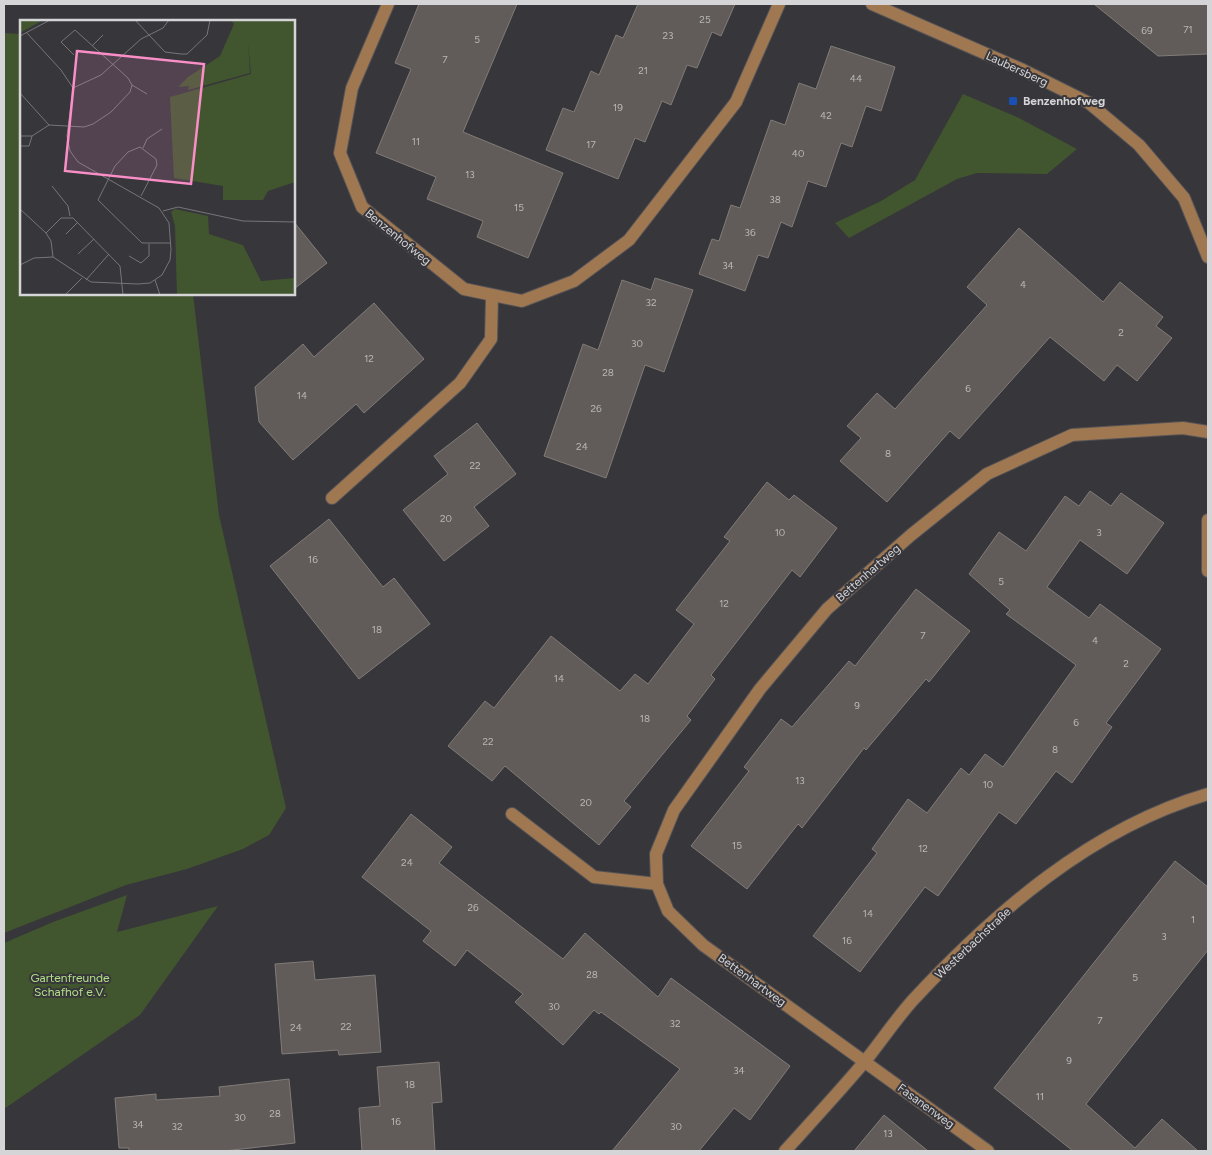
<svg xmlns="http://www.w3.org/2000/svg" width="1212" height="1155" viewBox="0 0 1212 1155" font-family="Figtree,sans-serif">
	<style>
		.green { fill: #41552e }
		.building { fill: #615c59; stroke: #817c78 }
		.lines { fill: none; stroke-linecap: round; stroke-linejoin: round }
		.minor-casing { stroke: #535357; stroke-width: 14 }
		.minor { stroke: #9f7751; stroke-width: 12 }
		.transit-dot { fill: #1a4fb4; stroke: #37363b; stroke-width: 2 }
		.labels { text-anchor: middle; dominant-baseline: central; stroke-width: 4; stroke-linejoin: round; paint-order: stroke }
		.number-label { font-size: 10px; fill: #b8b7b8 }
		.street-label { font-size: 12px; fill: #d5d5d8; stroke: #37363b }
		.poi-label { font-size: 12px; font-weight: bold; fill: #d5d5d8; stroke: #37363b; text-anchor: start }
		.park-label { font-size: 12px; fill: #b1e184; stroke: #37363b }
		.inset-road { fill: none; stroke: #76767a; stroke-width: 1 }
		.view { fill: #fa8fc7; fill-opacity: 0.15; stroke: #fa8fc7; stroke-width: 2.5 }
		.inset-edge { fill: none; stroke: #d5d5d8; stroke-width: 2.5 }
	</style>
	<rect width="100%" height="100%" fill="#37363b"/>
	<g class="green">
		<polygon points="4,33 21,34 21,294 193,294 219,515 286,808 269,835 243,849 187,869 126,885 4,933"/>
		<polygon points="963,94 1019,118 1077,149 1047,174 977,173 957,179 849,238 835,223 881,201 915,180"/>
		<polygon points="127,895 117,932 218,906 140,1015 4,1109 4,943 53,922"/>
	</g>
	<g class="building">
		<polygon points="419,4 517,4 463,132 563,173 528,258 477,237 483,221 427,199 436,177 376,153 411,69 395,63"/>
		<polygon points="638,4 735,4 721,36 712,32 697,68 687,65 671,105 662,101 645,142 635,138 618,179 546,150 563,108 574,112 591,71 599,75 616,35 623,38"/>
		<polygon points="1094,4 1208,4 1208,54 1158,56"/>
		<polygon points="831,46 895,67 881,111 866,106 852,147 841,143 826,187 808,181 792,227 781,222 768,258 758,255 745,291 699,274 712,239 719,241 731,205 740,208 771,120 785,125 799,83 816,89"/>
		<polygon points="294,222 327,263 294,289"/>
		<polygon points="1019,228 1103,302 1120,282 1163,317 1156,326 1172,338 1137,381 1117,365 1104,381 1050,337 959,439 950,431 887,502 840,461 861,438 847,426 877,393 895,409 987,305 967,287"/>
		<polygon points="655,278 693,290 664,372 645,365 606,478 544,456 583,344 598,350 622,280 651,290"/>
		<polygon points="374,303 424,359 364,413 356,404 293,460 259,422 255,387 303,344 314,357"/>
		<polygon points="477,423 516,474 474,507 489,526 444,561 403,510 448,474 434,456"/>
		<polygon points="767,482 789,500 794,495 837,528 800,577 792,570 711,675 715,679 687,716 691,720 624,801 631,807 599,845 505,766 492,781 448,746 485,701 494,708 551,636 620,691 635,674 648,684 694,624 676,610 730,541 724,537"/>
		<polygon points="1090,491 1111,506 1121,493 1164,523 1127,574 1080,540 1047,587 1089,618 1100,604 1161,649 1106,723 1112,727 1072,783 1056,771 1016,824 999,812 938,896 925,887 860,972 813,936 877,853 872,849 908,799 927,813 961,768 969,775 985,754 1003,767 1076,665 1006,614 1010,610 969,574 999,532 1026,551 1065,496 1079,506"/>
		<polygon points="329,519 383,587 394,578 430,624 359,679 270,566"/>
		<polygon points="916,589 970,631 929,682 926,679 866,750 864,748 802,828 798,824 747,889 691,846 749,771 744,767 781,719 792,727 849,661 855,666"/>
		<polygon points="411,814 452,847 439,863 563,959 585,933 658,997 671,978 790,1066 750,1120 734,1108 699,1151 612,1151 680,1069 601,1012 599,1014 594,1010 563,1045 515,1002 523,994 467,950 455,966 423,941 431,931 362,877"/>
		<polygon points="1175,861 1208,887 1208,950 1086,1104 1135,1148 1162,1119 1198,1151 1073,1151 994,1088"/>
		<polygon points="313,961 315,980 375,975 381,1052 339,1055 338,1050 282,1054 275,964"/>
		<polygon points="439,1062 442,1102 432,1103 435,1151 362,1151 359,1108 380,1106 377,1067"/>
		<polygon points="289,1079 295,1143 224,1151 129,1151 129,1148 119,1148 115,1098 156,1094 156,1100 220,1096 219,1087"/>
		<polygon points="884,1115 928,1151 854,1151"/>
	</g>
	<g class="lines">
		<defs>
			<g id="minor">
				<polyline points="388,4 352,88 340,153 362,207 464,289 522,301 574,281 629,240 736,102 779,4"/>
				<polyline points="872,4 1023,70 1089,103 1139,145 1184,198 1208,257"/>
				<polyline points="332,498 460,383 491,339 492,296"/>
				<polyline points="1208,520 1208,571"/>
				<polyline points="512,814 594,877 657,884"/>
				<path d="M785,1151C812,1121 840,1091 866,1060C882,1040 896,1019 913,1000C994,913 1091,828 1208,794"/>
				<polyline points="988,1151 703,945 668,911 657,884 656,854 674,810 760,689 827,609 911,535 987,474 1072,435 1183,428 1208,432"/>
			</g>
		</defs>
		<use href="#minor" class="minor-casing"/>
		<use href="#minor" class="minor"/>
	</g>
	<rect class="transit-dot" x="1008" y="96" width="10" height="10" rx="2.5"/>
	<g class="labels">
		<g class="number-label">
			<text x="705" y="19">25</text>
			<text x="1188" y="29">71</text>
			<text x="1147" y="30">69</text>
			<text x="668" y="35">23</text>
			<text x="477" y="39">5</text>
			<text x="445" y="59">7</text>
			<text x="643" y="70">21</text>
			<text x="856" y="78">44</text>
			<text x="618" y="107">19</text>
			<text x="826" y="115">42</text>
			<text x="416" y="141">11</text>
			<text x="591" y="144">17</text>
			<text x="798" y="153">40</text>
			<text x="470" y="174">13</text>
			<text x="775" y="199">38</text>
			<text x="519" y="207">15</text>
			<text x="750" y="232">36</text>
			<text x="728" y="265">34</text>
			<text x="1023" y="284">4</text>
			<text x="651" y="302">32</text>
			<text x="1121" y="332">2</text>
			<text x="637" y="343">30</text>
			<text x="369" y="358">12</text>
			<text x="608" y="372">28</text>
			<text x="968" y="388">6</text>
			<text x="302" y="395">14</text>
			<text x="596" y="408">26</text>
			<text x="582" y="446">24</text>
			<text x="888" y="453">8</text>
			<text x="475" y="465">22</text>
			<text x="446" y="518">20</text>
			<text x="780" y="532">10</text>
			<text x="1099" y="532">3</text>
			<text x="313" y="559">16</text>
			<text x="1001" y="581">5</text>
			<text x="724" y="603">12</text>
			<text x="377" y="629">18</text>
			<text x="923" y="635">7</text>
			<text x="1095" y="640">4</text>
			<text x="1126" y="663">2</text>
			<text x="559" y="678">14</text>
			<text x="857" y="705">9</text>
			<text x="645" y="718">18</text>
			<text x="1076" y="722">6</text>
			<text x="488" y="741">22</text>
			<text x="1055" y="749">8</text>
			<text x="800" y="780">13</text>
			<text x="988" y="784">10</text>
			<text x="586" y="802">20</text>
			<text x="737" y="845">15</text>
			<text x="923" y="848">12</text>
			<text x="407" y="862">24</text>
			<text x="473" y="907">26</text>
			<text x="868" y="913">14</text>
			<text x="1193" y="919">1</text>
			<text x="1164" y="936">3</text>
			<text x="847" y="940">16</text>
			<text x="592" y="974">28</text>
			<text x="1135" y="977">5</text>
			<text x="554" y="1006">30</text>
			<text x="1100" y="1020">7</text>
			<text x="675" y="1023">32</text>
			<text x="346" y="1026">22</text>
			<text x="296" y="1027">24</text>
			<text x="1069" y="1060">9</text>
			<text x="739" y="1070">34</text>
			<text x="410" y="1084">18</text>
			<text x="1040" y="1096">11</text>
			<text x="275" y="1113">28</text>
			<text x="240" y="1117">30</text>
			<text x="396" y="1121">16</text>
			<text x="138" y="1124">34</text>
			<text x="177" y="1126">32</text>
			<text x="676" y="1126">30</text>
			<text x="888" y="1133">13</text>
		</g>
		<g class="street-label">
			<text transform="translate(1017 69) rotate(25)">Laubersberg</text>
			<text transform="translate(398 237) rotate(39)">Benzenhofweg</text>
			<text transform="translate(868 573) rotate(-41)">Bettenhartweg</text>
			<text transform="translate(973 943) rotate(-43)">Westerbachstraße</text>
			<text transform="translate(752 980) rotate(36)">Bettenhartweg</text>
			<text transform="translate(926 1106) rotate(36)">Fasanenweg</text>
		</g>
		<g class="poi-label">
			<text x="1023" y="101">Benzenhofweg</text>
		</g>
		<g class="park-label">
			<text x="70" y="978">Gartenfreunde<tspan x="70" dy="14">Schafhof e.V.</tspan></text>
		</g>
	</g>
	<g transform="translate(20 20)">
		<rect width="275" height="275" fill="#37363b"/>
		<path d="M0,0H23L0,13ZM211,0H275V162L248,171L243,180H203V166L154,158L150,77L231,54L228,23L230,53L168,70L169,66L158,67L168,57L200,36L214,4ZM155,189L188,196L189,214L223,225L241,261L275,258V275H157L155,206L151,192Z" fill="#41552e"/>
		<path class="inset-road" d="M115,0L145,32L161,34H167L187,15L190,0M0,16L30,0M72,26L83,15M112,65L127,74M53,68L81,55L121,19L143,8L149,0M0,73L29,105M0,116H12L29,105L64,107L73,104L91,92L110,72L112,65L108,58L55,10L41,22L54,35M0,126H9L12,116M123,128L127,119L142,109M32,166L48,186L50,196M121,176L137,145L136,139L120,127L108,132L95,146L78,180L122,223H151M0,189L26,213L31,221L33,237M143,191L158,187L223,201L275,202M26,213L41,198H53L100,246L103,275M46,214L58,202M58,234L74,219M109,236L121,243L129,236V224M0,245L14,238L33,237L71,262L118,264L130,263L142,255L150,240L151,230L149,203L139,188L58,142L50,131L47,116L53,68L41,50L6,12M66,260L89,234M135,260L140,275M45,275L62,258"/>
		<path class="view" d="M57,31L184,44L171,164L45,151Z"/>
		<rect width="275" height="275" class="inset-edge"/>
	</g>
	<rect width="1212" height="1155" fill="none" stroke="#d5d5d8" stroke-width="10"/>
</svg>
